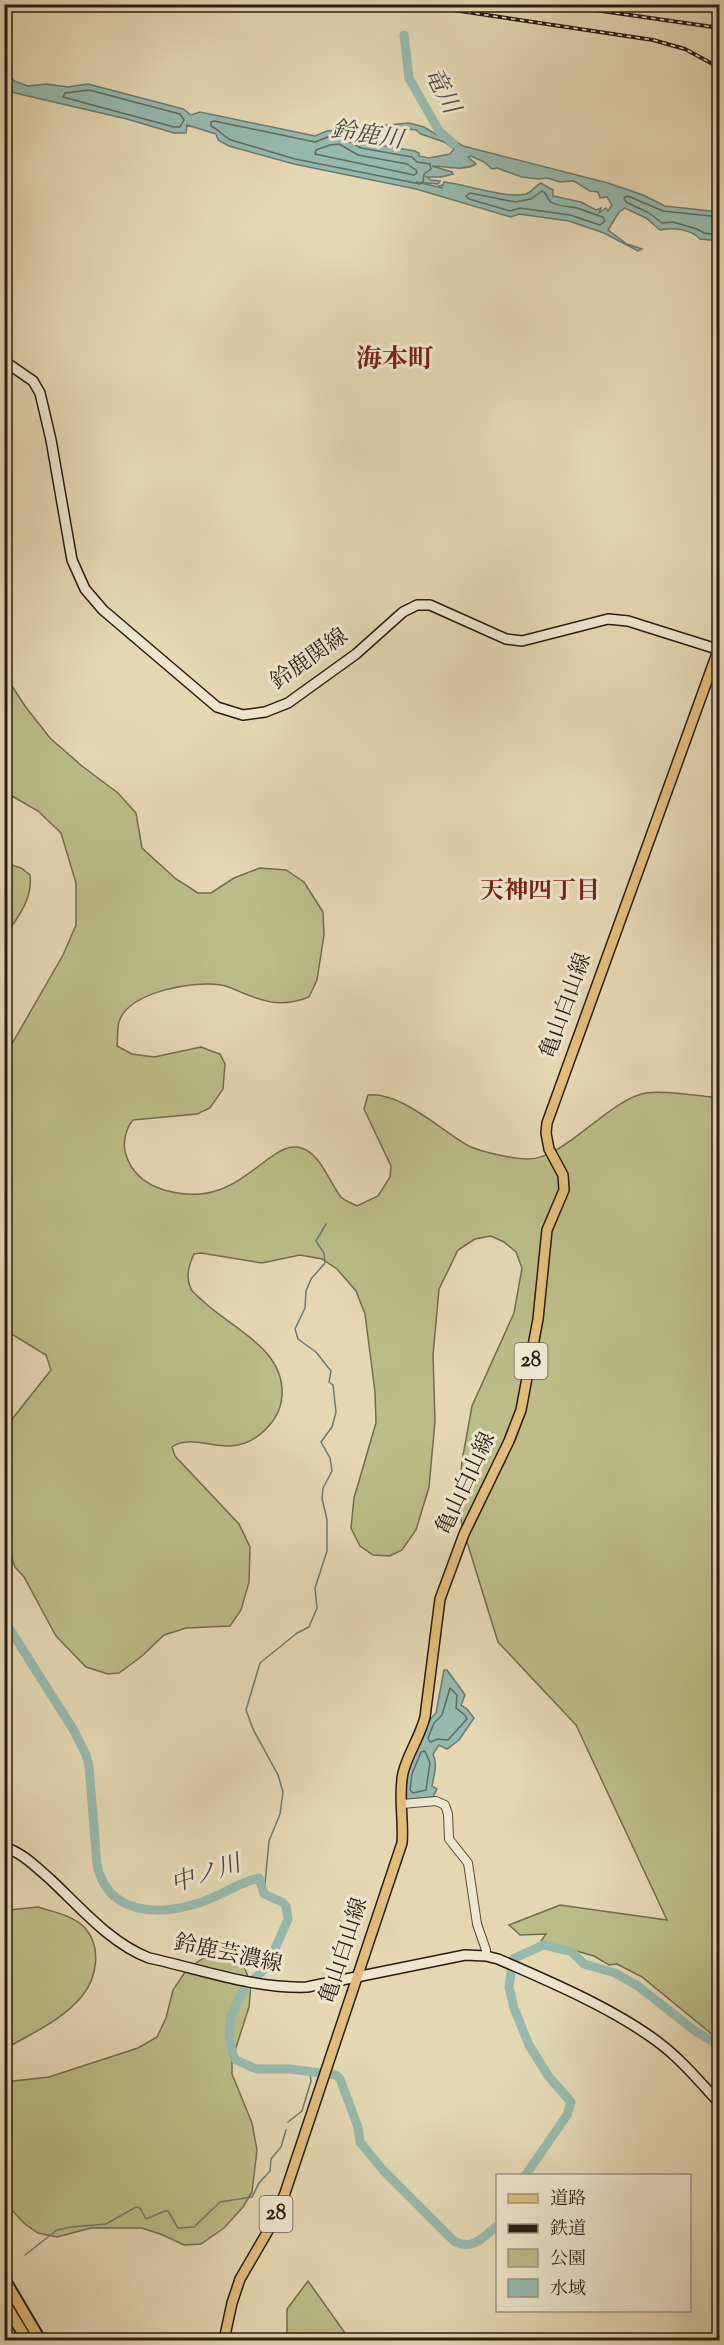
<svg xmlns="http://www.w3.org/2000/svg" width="724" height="2345" viewBox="0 0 724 2345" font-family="'Sorts Mill Goudy','Noto Serif JP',serif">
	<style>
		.green { fill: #bbbc87; stroke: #736c4e; stroke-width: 1.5 }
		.water { fill: #95b9ae; stroke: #6b7a70; stroke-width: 1.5; fill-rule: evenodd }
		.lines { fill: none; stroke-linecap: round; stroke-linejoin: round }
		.shore { stroke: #606a61; stroke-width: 1.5 }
		.stream { stroke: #6b7a70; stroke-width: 1.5 }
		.river { stroke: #95b9ae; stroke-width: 9 }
		.tertiary-casing { stroke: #594b3c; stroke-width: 10 }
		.secondary-casing { stroke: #2b1c14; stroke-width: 12 }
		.primary-casing { stroke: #2b1c14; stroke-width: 12 }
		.motorway-casing { stroke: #2b1c14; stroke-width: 14 }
		.tertiary { stroke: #ede5cd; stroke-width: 8 }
		.secondary { stroke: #ede5cd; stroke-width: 9 }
		.primary { stroke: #e2bc79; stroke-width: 9 }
		.motorway { stroke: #e2bc79; stroke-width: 10 }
		.rail-casing { stroke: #2b1c14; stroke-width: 4 }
		.rail { stroke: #ede5cd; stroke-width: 1.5; stroke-dasharray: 4.5; stroke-linecap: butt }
		.labels { text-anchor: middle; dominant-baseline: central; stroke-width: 6; stroke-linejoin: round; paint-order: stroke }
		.shield { fill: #ede5cd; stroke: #65584c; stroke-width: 1.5 }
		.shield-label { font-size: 21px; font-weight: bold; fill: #2b1c14 }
		.street-label { font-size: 22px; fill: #2b1c14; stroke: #ede5cd }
		.water-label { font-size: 24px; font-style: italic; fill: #4b4b42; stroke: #ede5cd }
		.neighbourhood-label { font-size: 24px; font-weight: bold; fill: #7a1f14; stroke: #ede5cd }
		.quarter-label { font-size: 26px; font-weight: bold; fill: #7a1f14; stroke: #ede5cd }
	</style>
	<rect width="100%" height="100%" fill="#e4d7b2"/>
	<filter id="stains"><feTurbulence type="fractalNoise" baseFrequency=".00333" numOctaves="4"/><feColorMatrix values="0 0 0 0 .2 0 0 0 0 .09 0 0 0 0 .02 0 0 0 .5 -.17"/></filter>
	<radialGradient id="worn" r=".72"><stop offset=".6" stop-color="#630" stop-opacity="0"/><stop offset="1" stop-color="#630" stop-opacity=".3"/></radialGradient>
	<g class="green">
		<path d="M4,674L25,706L50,738L82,766L118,793L136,813L142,848L176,879L198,893H211L234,878L260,868L286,870L304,882L323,912L324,935L317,980L309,997C284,1007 267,1003 243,993C236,990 228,986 221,985C194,980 128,992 119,1022C117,1029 118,1039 117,1046L132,1054L154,1057L201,1047L220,1054L225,1064L223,1089L210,1108L197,1114L133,1120C126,1128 122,1144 126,1155C132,1174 145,1184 164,1190C210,1203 233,1186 268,1159C278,1153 285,1146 297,1147C320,1150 328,1181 341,1197C345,1201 352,1203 357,1206L378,1196L390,1177L391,1166L364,1109L368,1095C402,1092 440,1130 469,1146C481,1152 514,1159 527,1159C563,1161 609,1099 646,1093C663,1090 701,1096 719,1098V2040L642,1977L617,1964L609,1965L594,1956L541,1941L546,1934L520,1935L509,1925L560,1905L667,1920L576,1725L498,1642L463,1529L458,1505L462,1461L472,1406L514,1313L522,1268L516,1252L504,1242L491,1236L475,1239L458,1250L439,1289L433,1355L435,1421L429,1487L416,1530L402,1550L390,1556L373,1555L360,1546L351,1528L354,1498L376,1423L375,1392L365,1314L356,1291L337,1269L322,1259L300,1255L262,1263L201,1253L194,1254C189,1265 185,1277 191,1289C193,1293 200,1298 204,1302C233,1329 285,1349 282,1396C280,1422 255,1445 230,1446C212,1447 187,1435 172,1447L175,1456L239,1524L250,1547L249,1582L241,1610L230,1626L186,1628L164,1635L142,1656L119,1673L108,1674L86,1667L56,1636L24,1577L15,1567L5,1540L7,1501L5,1436L13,1418L51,1370L46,1355L5,1330V1056L63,955L76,925V883L61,833L38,811L5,792Z"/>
		<path d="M5,863L21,868L30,875C33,899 18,917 5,936Z"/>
		<path d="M38,1907C53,1912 73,1915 85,1928C102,1947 97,1978 82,1996C63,2020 30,2034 5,2049V1912L9,1910Z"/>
		<polygon points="208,1955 226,1955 243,1964 251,1984 249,2007 232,2060 232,2074 252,2123 257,2150 252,2192 243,2207 224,2228 201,2244 184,2245 163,2235 142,2228 91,2228 57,2237 38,2233 25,2224 5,2203 5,2082 49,2077 138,2048 157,2037 166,2018 173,1990 187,1969"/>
		<polygon points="308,2281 350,2340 287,2340 287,2309"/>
	</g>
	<g class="water">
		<path d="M5,65L14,81L28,86L46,84L68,87L88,84L183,109L191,115L200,112L315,136L327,131L409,123L424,127L437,135L449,137L463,146L608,183L643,195L665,206L719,212V241L700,239C691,229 673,227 660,230L646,218L625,208L619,212L608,230L627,244L642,249L638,251L604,233L569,221L519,214L511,217L416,189L294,164L229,146L218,140L216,134L187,125L186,133H174L127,119L15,93L5,90ZM408,129L416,130L421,134L444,142L454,149L450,154L429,158L419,156V153L415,151L362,142L361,139H355L347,133ZM471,156L484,162L492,169L497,168L522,177L538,179L547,178L560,182L574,181L590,191L598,192L600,198L607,197L612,205L608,211L606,208L599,213L601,208L596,210L581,202L553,196V190L541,183C535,186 532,192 526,194C505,199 466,184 444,182L443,185L439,186L443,188L416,182L438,184L440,181L431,180L427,177H441L453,174L452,172L432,166C446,166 463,172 476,164L468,157Z"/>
		<path d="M444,1670H447L463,1692L465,1695L461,1705L467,1709L474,1718L459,1740L447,1749L439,1745L433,1754C438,1765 434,1774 432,1786L437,1789L433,1797L407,1800L405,1798C405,1792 404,1785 405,1778C408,1761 425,1723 436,1713Z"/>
	</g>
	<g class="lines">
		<g class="shore">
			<polygon points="89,90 180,114 184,120 180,127 174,127 63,97 65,93"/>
			<path d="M214,121L315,142L328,137H342L361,148L412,157L417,162L430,164L431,169L424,174L423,182L420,184L295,159L231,140C223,136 219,130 211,126V122Z"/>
			<polygon points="339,144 358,155 407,164 416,170 417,173 414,175 315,154 316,150 330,145"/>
			<path d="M542,191C548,194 546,198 551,202C560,208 571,205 580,209C589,212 595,215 603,217L605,221L600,225L570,215L520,208L510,211L469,199L466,196L470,193L515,202L531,199Z"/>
			<polyline points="720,217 663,211 628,196 624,198 626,202 649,213 662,223 673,222 697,229 704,233 720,235"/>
			<polygon points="450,1688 457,1695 456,1708 465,1715 467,1719 448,1740 438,1739 430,1742 428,1738 434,1723 442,1715"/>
			<polygon points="425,1751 430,1763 426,1790 413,1793 410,1790 412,1774 421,1752"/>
		</g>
		<g class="stream">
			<polyline points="264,1894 269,1841 280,1814 283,1792 278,1775 253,1729 246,1710 260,1663 297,1633 309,1627 317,1608 315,1588 327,1551 327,1520 322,1498 323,1488 332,1471 330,1458 321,1442 332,1427 336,1412 333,1385 329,1382 331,1371 316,1352 298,1339 295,1329 305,1308 306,1291 311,1279 325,1263 324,1253 316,1241 326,1224"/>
			<polyline points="288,2122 302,2111 311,2081 310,2073"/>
			<polyline points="25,2255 57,2230 71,2227 106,2224 136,2207 140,2208 146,2219 165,2211 168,2211 178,2228 194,2227 220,2202 252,2197 259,2183 270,2171 271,2159 281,2147 286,2130"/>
		</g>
		<g class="river">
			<polyline points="404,35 409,78 439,131 454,144"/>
			<path d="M4,1620L73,1729L86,1755L89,1766L97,1865C108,1915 158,1916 199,1903C220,1896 238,1883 259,1878L264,1894L282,1902L286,1906L288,1919L267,1967L244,1988L231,2016L229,2037L233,2055L236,2060L256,2069H290L336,2075L340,2079L358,2127L360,2142L383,2170L455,2242C475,2250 483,2237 498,2225"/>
			<polyline points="525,2176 567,2115 571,2102 549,2077 529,2045 514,2008 509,1987 513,1959 543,1945 572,1952 584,1964 615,1973 638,1986 695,2031 720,2046"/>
		</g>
		<defs>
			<polyline id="tertiary" points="402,1804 436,1801 445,1805 448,1814 449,1839 468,1863 477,1924 486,1950 486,1956"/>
			<g id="secondary">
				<polyline points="4,361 33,381 40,393 51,440 72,560 85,589 103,610 217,707 243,715 265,712 288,703 356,654 403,612 417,605 430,605 506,639 522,641 608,619 628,621 720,650"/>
				<path d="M4,1847C23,1853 36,1867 50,1879C80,1907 110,1943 149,1958C200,1969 254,1989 307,1987L465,1955L486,1956L498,1959C549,1981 614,2009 658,2042C682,2060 700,2082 720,2104"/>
			</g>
			<path id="primary" d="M224,2340L232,2303L240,2279L272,2224L285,2193L402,1843C404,1820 398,1796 403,1773C408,1753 420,1737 425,1717L440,1599L464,1534L509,1441L521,1410L538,1319L547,1230L564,1190L563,1175L549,1149L546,1133L547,1123L720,645"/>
			<g id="motorway">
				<polyline points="4,2279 40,2340"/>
				<polyline points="4,2302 27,2340"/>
			</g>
		</defs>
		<use href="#tertiary" class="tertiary-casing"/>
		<use href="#secondary" class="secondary-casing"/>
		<use href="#primary" class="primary-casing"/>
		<use href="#motorway" class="motorway-casing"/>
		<use href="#tertiary" class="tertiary"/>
		<use href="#secondary" class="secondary"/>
		<use href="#primary" class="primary"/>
		<use href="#motorway" class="motorway"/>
		<defs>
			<g id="rail">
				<polyline points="413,4 653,40 685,49 720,68"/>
				<polyline points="553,4 720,28"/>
			</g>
		</defs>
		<use href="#rail" class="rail-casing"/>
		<use href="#rail" class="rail"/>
	</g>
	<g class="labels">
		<g class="shield">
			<rect x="514.5" y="1343" width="33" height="36" rx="4.5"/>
			<rect x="259.5" y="2196" width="33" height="36" rx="4.5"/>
		</g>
		<g class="shield-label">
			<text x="531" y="1361">28</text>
			<text x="276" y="2214">28</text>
		</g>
		<g class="street-label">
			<text transform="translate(310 660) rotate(-35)">鈴鹿関線</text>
			<text transform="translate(567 1006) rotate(-70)">亀山白山線</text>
			<text transform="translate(467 1484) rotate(-65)">亀山白山線</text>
			<text transform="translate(345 1951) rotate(-72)">亀山白山線</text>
			<text transform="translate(228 1955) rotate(12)">鈴鹿芸濃線</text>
		</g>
		<g class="water-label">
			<text transform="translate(441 91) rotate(63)">竜川</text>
			<text transform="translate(367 136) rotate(9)">鈴鹿川</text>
			<text transform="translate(206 1875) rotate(-18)">中ノ川</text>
		</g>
		<g class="neighbourhood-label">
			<text x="540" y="892">天神四丁目</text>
		</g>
		<g class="quarter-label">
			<text x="395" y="360">海本町</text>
		</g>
	</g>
	<rect width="724" height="2345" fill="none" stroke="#e4d7b2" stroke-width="24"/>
	<rect x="6" y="6" width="712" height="2333" fill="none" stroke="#2b1c14" stroke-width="3"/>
	<rect x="12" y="12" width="700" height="2321" fill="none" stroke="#2b1c14" stroke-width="1.5"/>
	<rect x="496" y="2174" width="195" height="138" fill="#ede5cd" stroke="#9f9583" stroke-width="1.5"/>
	<rect x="508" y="2194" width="30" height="9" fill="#e2bc79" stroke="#9f9583" stroke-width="1.5"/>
	<text x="550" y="2204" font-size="18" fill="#2b1c14">道路</text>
	<rect x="508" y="2224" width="30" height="9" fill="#2b1c14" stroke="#9f9583" stroke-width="1.5"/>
	<text x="550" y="2234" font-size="18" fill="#2b1c14">鉄道</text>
	<rect x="508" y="2249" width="30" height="18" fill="#bbbc87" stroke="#9f9583" stroke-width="1.5"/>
	<text x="550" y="2264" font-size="18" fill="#2b1c14">公園</text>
	<rect x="508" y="2279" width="30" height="18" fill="#95b9ae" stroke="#9f9583" stroke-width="1.5"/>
	<text x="550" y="2294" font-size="18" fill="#2b1c14">水域</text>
	<rect width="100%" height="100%" filter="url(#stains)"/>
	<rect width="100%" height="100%" fill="url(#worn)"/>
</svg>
